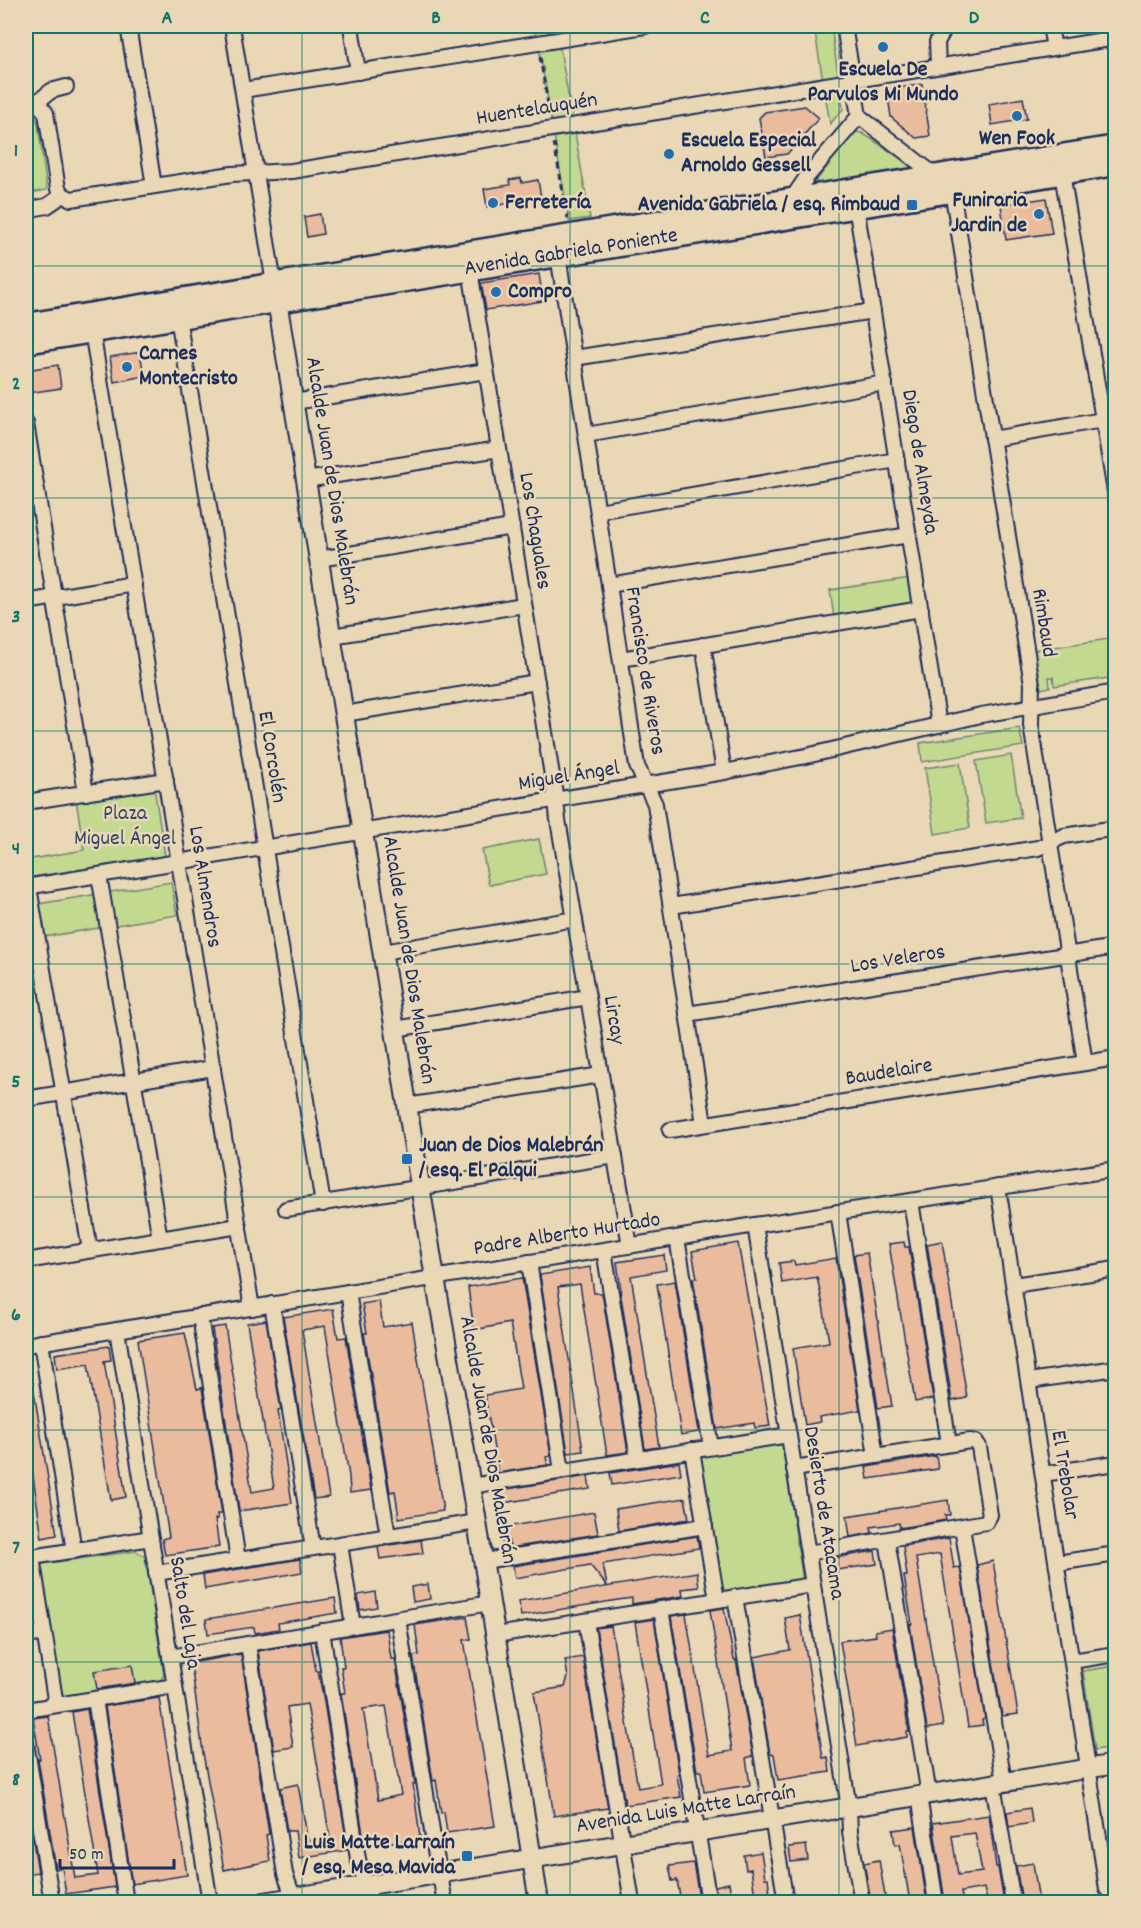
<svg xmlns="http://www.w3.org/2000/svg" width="1141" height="1928" viewBox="0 0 1141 1928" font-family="Dekko,sans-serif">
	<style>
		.green { fill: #c2d98f; stroke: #6e8476; stroke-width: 1.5 }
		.building { fill: #ebbb9e; stroke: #1b2f5e; stroke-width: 1.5; fill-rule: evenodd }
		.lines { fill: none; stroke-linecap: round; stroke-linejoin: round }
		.minor-casing { stroke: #1b2f5e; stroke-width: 18 }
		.tertiary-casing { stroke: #1b2f5e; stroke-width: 22 }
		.primary-casing { stroke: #1b2f5e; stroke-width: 27 }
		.path { stroke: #1b2f5e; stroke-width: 3; stroke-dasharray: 6 4.5; stroke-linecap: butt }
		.minor { stroke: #ead7b5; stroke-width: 14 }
		.tertiary { stroke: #ead7b5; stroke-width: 18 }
		.primary { stroke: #ead7b5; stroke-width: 22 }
		.grid { fill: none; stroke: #0f766e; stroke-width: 1.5; stroke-opacity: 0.55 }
		.poi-dot { fill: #1f6fb2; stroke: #ead7b5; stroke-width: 2 }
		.labels { text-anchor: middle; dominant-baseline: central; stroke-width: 5; stroke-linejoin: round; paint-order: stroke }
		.poi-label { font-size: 22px; font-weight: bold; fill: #1b2f5e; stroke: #ead7b5; text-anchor: start }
		.street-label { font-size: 22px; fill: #1b2f5e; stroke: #ead7b5 }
		.park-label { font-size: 22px; fill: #344865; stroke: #ead7b5 }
		.neatline { fill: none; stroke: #0f766e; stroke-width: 2 }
		.grid-label { font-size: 20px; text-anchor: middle; font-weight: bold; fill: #0f766e }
	</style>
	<rect width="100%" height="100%" fill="#ead7b5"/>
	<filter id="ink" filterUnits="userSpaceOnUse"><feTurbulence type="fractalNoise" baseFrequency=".0167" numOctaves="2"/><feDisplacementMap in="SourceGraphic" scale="12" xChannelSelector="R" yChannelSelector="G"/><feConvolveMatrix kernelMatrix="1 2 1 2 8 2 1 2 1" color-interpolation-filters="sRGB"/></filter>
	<g filter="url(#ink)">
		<g class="green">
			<polygon points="535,26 556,26 590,218 569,221"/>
			<polygon points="814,26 831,26 843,109 830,124"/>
			<polygon points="26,108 33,111 38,123 47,190 26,194"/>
			<polygon points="856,132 862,133 916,168 816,185 816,181 853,133"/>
			<polygon points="910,578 914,605 834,618 830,590"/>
			<polygon points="1115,638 1115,677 1054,686 1053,677 1049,677 1050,687 1040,689 1034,650"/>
			<polygon points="1019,728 1023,746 922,762 920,743"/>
			<polygon points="1011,755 1021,818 986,823 976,761"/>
			<polygon points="960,763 970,828 935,834 925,768"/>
			<polygon points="154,787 165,856 26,878 26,860 84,850 76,799"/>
			<polygon points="539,839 546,874 489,885 482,850"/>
			<polygon points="171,882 177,915 26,940 26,906"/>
			<polygon points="782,1443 803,1581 721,1594 699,1456"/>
			<polygon points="136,1551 145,1557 164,1675 158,1684 67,1699 60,1694 39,1569 42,1564"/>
			<polygon points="1115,1666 1115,1747 1095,1750 1083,1671"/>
		</g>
		<g class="building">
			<polygon points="922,84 930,136 916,138 891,117 887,90"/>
			<polygon points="1023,98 1027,119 992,125 989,104"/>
			<polygon points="805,106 819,118 787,154 766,157 759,118 765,112"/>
			<polygon points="521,178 522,183 538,180 541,198 487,207 484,189 510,185 509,180"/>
			<polygon points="1046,198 1052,233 1006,240 1001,205"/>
			<polygon points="320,214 323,234 307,237 304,217"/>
			<polygon points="539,274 543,301 486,310 481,283"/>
			<polygon points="140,352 144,376 114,382 110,357"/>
			<polygon points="58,365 61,388 28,393 26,370"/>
			<polygon points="942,1241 967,1398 952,1401 927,1244"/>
			<polygon points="904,1242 905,1247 909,1247 933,1399 915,1402 889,1244"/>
			<polygon points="738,1243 770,1426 755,1428 754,1423 717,1429 693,1278 697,1278 692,1251"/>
			<polygon points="867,1253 892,1406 878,1408 854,1255"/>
			<polygon points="664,1255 666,1270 631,1276 659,1447 645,1449 620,1290 621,1290 617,1262"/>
			<polygon points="836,1258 860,1410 819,1417 820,1422 805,1425 793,1348 829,1342 823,1305 817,1277 782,1283 779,1263 794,1261 795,1265"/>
			<polygon points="590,1267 594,1293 602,1293 628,1452 607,1455 580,1284 558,1287 583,1451 568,1453 540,1275"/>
			<polygon points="522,1278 551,1456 546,1457 548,1465 498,1473 485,1395 521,1389 510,1323 474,1330 468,1287"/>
			<polygon points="675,1281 699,1432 681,1435 657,1284"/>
			<polygon points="379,1301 383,1327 412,1322 443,1511 399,1518 395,1491 390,1492 364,1333 367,1333 362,1304"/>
			<polygon points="333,1309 338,1338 346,1337 371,1490 350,1493 349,1476 325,1326 302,1330 329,1497 314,1499 283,1317"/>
			<polygon points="266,1320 281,1410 278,1411 292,1503 239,1511 212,1328 225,1326 252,1492 274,1488 247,1323"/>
			<polygon points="185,1333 197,1389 202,1388 222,1514 217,1514 218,1519 215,1519 219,1547 165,1555 162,1539 169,1537 138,1340"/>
			<polygon points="109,1346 111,1360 104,1361 126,1497 111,1500 88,1364 57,1369 55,1354"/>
			<polygon points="26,1379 32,1379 57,1535 42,1538 26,1428"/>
			<polygon points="936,1456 938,1469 868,1479 866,1467"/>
			<polygon points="679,1462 681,1474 612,1485 610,1473"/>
			<polygon points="588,1476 590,1489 496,1504 494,1491"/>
			<polygon points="685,1498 689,1519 619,1531 616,1509"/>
			<polygon points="948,1500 950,1515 945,1515 946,1520 900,1528 899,1523 871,1527 872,1533 850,1537 847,1516"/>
			<polygon points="594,1512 598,1534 510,1548 509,1541 502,1542 500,1528"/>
			<polygon points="697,1536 699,1548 603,1564 607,1586 590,1565 515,1578 513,1566"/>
			<polygon points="949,1538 954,1568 960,1567 985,1719 982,1720 983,1725 968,1727 940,1554 916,1558 943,1726 927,1729 910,1625 912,1624 904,1576 907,1576 903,1546"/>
			<polygon points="421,1540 423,1553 380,1559 378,1547"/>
			<polygon points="875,1551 877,1564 830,1571 828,1559"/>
			<polygon points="300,1559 302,1572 205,1589 203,1575"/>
			<polygon points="993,1561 1018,1714 1002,1716 977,1565"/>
			<polygon points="697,1572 699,1587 682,1589 683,1596 632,1604 632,1598 618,1600 521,1616 518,1601"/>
			<polygon points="428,1584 430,1599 413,1602 411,1587"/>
			<polygon points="375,1592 377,1607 360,1610 358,1595"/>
			<polygon points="335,1598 337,1613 278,1623 279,1629 255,1633 254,1627 208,1634 206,1619"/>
			<polygon points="724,1608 734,1660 736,1660 753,1756 746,1758 750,1785 704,1792 701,1771 697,1771 671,1616 686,1614 709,1755 732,1751 710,1610"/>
			<polygon points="800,1615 823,1758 828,1757 830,1772 778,1780 774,1754 770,1754 754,1657 790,1650 785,1618"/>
			<polygon points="467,1617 471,1639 464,1640 495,1826 447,1833 444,1812 441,1813 436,1780 433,1781 413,1656 419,1655 415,1625"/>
			<polygon points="654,1619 679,1774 677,1775 681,1797 625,1805 596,1628 611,1626 638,1788 661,1784 635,1622"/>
			<polygon points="892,1628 909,1732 907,1732 907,1737 857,1746 840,1641 876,1636 875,1631"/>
			<path d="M387,1630L391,1659H395L415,1784H413L420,1837L365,1847L341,1693H345L341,1667H344L340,1637ZM386,1706L401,1795L378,1800L363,1709Z"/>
			<polygon points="311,1642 316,1671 318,1671 323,1696 348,1850 299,1858 295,1831 287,1831 280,1788 298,1784 308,1841 330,1838 307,1704 287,1707 293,1747 274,1750 258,1651"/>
			<polygon points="241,1654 269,1834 266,1835 270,1861 224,1870 203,1753 191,1663"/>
			<polygon points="583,1657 608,1808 554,1816 534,1692 565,1687 568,1677 565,1660"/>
			<polygon points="132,1665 135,1683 97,1689 94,1671"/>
			<polygon points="159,1698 187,1875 132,1884 105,1706"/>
			<polygon points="87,1709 115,1887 66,1894 62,1868 56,1869 38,1759 40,1759 33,1718 48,1716 75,1878 98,1875 72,1712"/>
			<polygon points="26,1796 38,1872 26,1874"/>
			<polygon points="1030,1808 1032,1823 1009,1827 1007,1812"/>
			<path d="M989,1815L996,1867H998L1004,1902H987L984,1888L961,1892L963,1902H945L933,1823ZM975,1833L982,1872L958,1875L952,1836Z"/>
			<polygon points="915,1827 927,1902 910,1902 900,1844 895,1845 893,1830"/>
			<polygon points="806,1845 808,1860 791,1862 789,1847"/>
			<polygon points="761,1852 765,1878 768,1878 770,1894 755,1897 751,1869 746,1870 744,1855"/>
			<polygon points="879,1860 886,1902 871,1902 864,1863"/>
			<polygon points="693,1863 700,1902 681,1902 677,1880 672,1881 669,1866"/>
			<polygon points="1033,1863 1039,1902 1022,1902 1016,1866"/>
			<polygon points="729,1883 732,1900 718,1902 715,1886"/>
		</g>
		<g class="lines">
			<defs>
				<g id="minor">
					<polyline points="128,26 154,186"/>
					<polyline points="232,26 274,284"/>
					<polyline points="351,26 358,72"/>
					<polyline points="844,26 859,116 936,176"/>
					<polyline points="1050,26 1054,48"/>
					<polyline points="938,66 937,42 946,26"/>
					<polyline points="243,90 645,26"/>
					<polyline points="26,98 37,102 46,113 58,189 63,195 71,199 232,174 292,171 1116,38"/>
					<polyline points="37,102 51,91 66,87"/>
					<polyline points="1062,173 1116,498"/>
					<polyline points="952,190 1032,684 1031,725 1085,1063"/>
					<polyline points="792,199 806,178 859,116"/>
					<polyline points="856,206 939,725"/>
					<polyline points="26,210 47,206 63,195"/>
					<polyline points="558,255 637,766 655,804 704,1124"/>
					<polyline points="470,270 556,800 558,820 630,1246"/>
					<polyline points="178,317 323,1204"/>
					<polyline points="92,331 252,1308"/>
					<polyline points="574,358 873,311"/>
					<polyline points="294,402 486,371"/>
					<polyline points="26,423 86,793"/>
					<polyline points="586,435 885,383"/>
					<polyline points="992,439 1103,420"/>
					<polyline points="306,480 499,449"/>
					<polyline points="598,511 897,460"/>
					<polyline points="319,559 512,527"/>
					<polyline points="609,585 909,535"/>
					<polyline points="26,602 134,584"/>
					<polyline points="332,636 524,605"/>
					<polyline points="703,645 724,772"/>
					<polyline points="621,659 921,609"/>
					<polyline points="344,714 537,682"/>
					<polyline points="26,802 166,780"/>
					<polyline points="99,875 160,1239"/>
					<polyline points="26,887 724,772 806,756 981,715 1116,692"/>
					<polyline points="29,887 90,1250"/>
					<polyline points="671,906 1038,848 1064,836 1116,828"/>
					<polyline points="383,952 575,919"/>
					<polyline points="687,1014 1116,947"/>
					<polyline points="395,1029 588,997"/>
					<polyline points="26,1099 213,1068"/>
					<polyline points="407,1106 601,1075"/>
					<polyline points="670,1130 1116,1058"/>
					<polyline points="998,1187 1107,1889"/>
					<polyline points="911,1201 949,1444"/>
					<polyline points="286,1209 615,1156"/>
					<polyline points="838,1212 876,1456"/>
					<polyline points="755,1225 849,1808 850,1832 862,1902"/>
					<polyline points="677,1238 711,1447"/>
					<polyline points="604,1250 638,1459"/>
					<polyline points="26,1261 239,1226"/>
					<polyline points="529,1262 562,1471"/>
					<polyline points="1014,1285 1116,1269"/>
					<polyline points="348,1292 388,1536"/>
					<polyline points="272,1304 313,1548"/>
					<polyline points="200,1316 238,1560"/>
					<polyline points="117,1330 210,1902"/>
					<polyline points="41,1342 74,1551"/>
					<polyline points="26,1345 755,1225 1116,1169"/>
					<polyline points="1029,1381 1116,1368"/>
					<polyline points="692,1450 717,1600"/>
					<polyline points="794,1469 970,1441 976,1442 979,1447 990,1515 986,1522 808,1553"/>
					<polyline points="1043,1474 1116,1463"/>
					<polyline points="471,1486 789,1435"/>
					<polyline points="962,1527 1004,1782"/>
					<polyline points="887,1540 929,1795"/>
					<polyline points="340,1544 353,1626"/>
					<polyline points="32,1557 56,1705"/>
					<polyline points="26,1558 151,1538"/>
					<polyline points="484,1561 705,1526"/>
					<polyline points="1057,1563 1116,1554"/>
					<polyline points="156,1573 477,1522"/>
					<polyline points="735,1597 786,1902"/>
					<polyline points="661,1609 709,1902"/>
					<polyline points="398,1619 435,1850 445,1902"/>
					<polyline points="586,1621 632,1902"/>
					<polyline points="322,1631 358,1859 371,1902"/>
					<polyline points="496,1635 813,1585"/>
					<polyline points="26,1636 44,1633"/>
					<polyline points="248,1644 285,1874 295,1902"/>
					<polyline points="170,1657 490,1603"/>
					<polyline points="1072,1661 1116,1654"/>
					<polyline points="95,1699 126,1902"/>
					<polyline points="26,1710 175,1686"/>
					<polyline points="26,1743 52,1902"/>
					<polyline points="993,1784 1013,1902"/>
					<polyline points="919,1796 936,1902"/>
				</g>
				<g id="tertiary">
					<polyline points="275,288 435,1278 471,1486 539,1902"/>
					<polyline points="264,1902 1116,1764"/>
				</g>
				<g id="primary">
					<polyline points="26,325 1116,147"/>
					<polyline points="26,342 1116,164"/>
				</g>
			</defs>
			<use href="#minor" class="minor-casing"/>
			<use href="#tertiary" class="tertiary-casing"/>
			<use href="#primary" class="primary-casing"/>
			<g class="path">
				<polyline points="540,57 550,116"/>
				<polyline points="554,143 568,219"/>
			</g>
			<use href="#minor" class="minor"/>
			<use href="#tertiary" class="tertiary"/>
			<use href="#primary" class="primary"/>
		</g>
	</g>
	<path class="grid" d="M302,26V1902M570,26V1902M839,26V1902M26,266H1116M26,498H1116M26,731H1116M26,964H1116M26,1197H1116M26,1430H1116M26,1662H1116"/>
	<g class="poi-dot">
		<circle cx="883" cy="47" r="6"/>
		<circle cx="1017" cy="116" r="6"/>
		<circle cx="669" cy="154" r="6"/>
		<circle cx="493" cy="203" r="6"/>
		<rect x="906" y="199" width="12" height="12" rx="3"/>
		<circle cx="1039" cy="214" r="6"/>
		<circle cx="496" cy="292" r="6"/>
		<circle cx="127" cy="367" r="6"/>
		<rect x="401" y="1153" width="12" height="12" rx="3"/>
		<rect x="461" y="1850" width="12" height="12" rx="3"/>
	</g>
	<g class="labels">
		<g class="poi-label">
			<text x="883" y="70" text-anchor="middle">Escuela De<tspan x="883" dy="25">Parvulos Mi Mundo</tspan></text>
			<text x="1017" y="139" text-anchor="middle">Wen Fook</text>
			<text x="681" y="141">Escuela Especial<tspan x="681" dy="25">Arnoldo Gessell</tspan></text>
			<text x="1027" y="201" text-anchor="end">Funiraria<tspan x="1027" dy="25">Jardin de</tspan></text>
			<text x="505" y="203">Ferretería</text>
			<text x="900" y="205" text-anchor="end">Avenida Gabriela / esq. Rimbaud</text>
			<text x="508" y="292">Compro</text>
			<text x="139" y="354">Carnes<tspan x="139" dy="25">Montecristo</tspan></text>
			<text x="419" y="1146">Juan de Dios Malebrán<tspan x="419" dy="25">/ esq. El Palqui</tspan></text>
			<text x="455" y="1843" text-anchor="end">Luis Matte Larraín<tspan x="455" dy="25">/ esq. Mesa Mavida</tspan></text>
		</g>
		<g class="street-label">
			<text transform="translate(537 110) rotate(-9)">Huentelauquén</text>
			<text transform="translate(571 253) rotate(-9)">Avenida Gabriela Poniente</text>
			<text transform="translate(919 462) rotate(81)">Diego de Almeyda</text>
			<text transform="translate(331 481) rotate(81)">Alcalde Juan de Dios Malebrán</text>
			<text transform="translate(534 531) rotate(81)">Los Chaguales</text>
			<text transform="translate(1043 623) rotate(81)">Rimbaud</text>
			<text transform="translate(644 671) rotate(81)">Francisco de Riveros</text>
			<text transform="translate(271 757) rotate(81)">El Corcolén</text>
			<text transform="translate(569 777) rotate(-9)">Miguel Ángel</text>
			<text transform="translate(204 887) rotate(81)">Los Almendros</text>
			<text transform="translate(408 960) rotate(81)">Alcalde Juan de Dios Malebrán</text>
			<text transform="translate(898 960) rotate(-9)">Los Veleros</text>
			<text transform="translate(613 1020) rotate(81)">Lircay</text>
			<text transform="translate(889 1073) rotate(-9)">Baudelaire</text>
			<text transform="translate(567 1235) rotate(-9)">Padre Alberto Hurtado</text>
			<text transform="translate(487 1440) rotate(80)">Alcalde Juan de Dios Malebrán</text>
			<text transform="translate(1064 1475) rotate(81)">El Trebolar</text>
			<text transform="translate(823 1513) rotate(81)">Desierto de Atacama</text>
			<text transform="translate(184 1613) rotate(81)">Salto del Laja</text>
			<text transform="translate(686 1810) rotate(-9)">Avenida Luis Matte Larraín</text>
		</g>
		<g class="park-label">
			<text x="125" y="814">Plaza<tspan x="125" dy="25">Miguel Ángel</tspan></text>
		</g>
	</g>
	<rect width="1141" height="1928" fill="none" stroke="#ead7b5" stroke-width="66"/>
	<path d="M60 1859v9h114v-9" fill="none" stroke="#1b2f5e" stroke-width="3"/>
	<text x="69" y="1859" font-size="18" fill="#1b2f5e" stroke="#ead7b5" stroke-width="4.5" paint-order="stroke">50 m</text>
	<rect x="33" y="33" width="1075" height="1862" class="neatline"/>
	<g class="grid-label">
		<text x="167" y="23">A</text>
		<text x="436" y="23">B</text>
		<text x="705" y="23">C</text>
		<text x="974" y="23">D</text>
		<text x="16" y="156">1</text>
		<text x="16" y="389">2</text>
		<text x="16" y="622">3</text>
		<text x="16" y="854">4</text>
		<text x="16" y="1087">5</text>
		<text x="16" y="1320">6</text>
		<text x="16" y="1553">7</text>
		<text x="16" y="1785">8</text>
	</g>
</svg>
